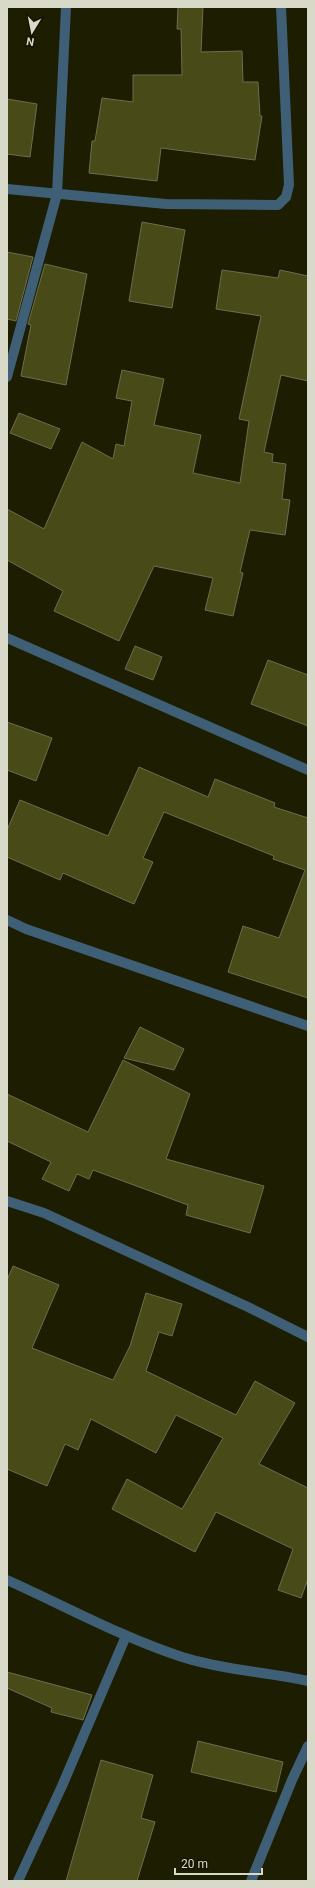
<svg xmlns="http://www.w3.org/2000/svg" width="315" height="1888" viewBox="0 0 315 1888" font-family="Roboto,sans-serif">
	<style>
		.building { fill: #484a18; stroke: #6c6e4e }
		.lines { fill: none; stroke-linecap: round; stroke-linejoin: round }
		.street { stroke: #3f5f76; stroke-width: 10 }
	</style>
	<rect width="100%" height="100%" fill="#1d1d01"/>
	<g class="building">
		<polygon points="178,7 203,7 201,52 242,51 243,82 258,82 260,116 262,116 255,160 161,148 157,181 89,173 92,141 95,141 102,98 133,102 133,75 182,75 181,29 177,29"/>
		<polygon points="7,99 37,104 30,157 7,154"/>
		<polygon points="142,222 185,230 172,308 129,301"/>
		<polygon points="7,252 33,257 16,321 7,319"/>
		<polygon points="45,264 87,274 66,385 21,376 31,325 28,324"/>
		<polygon points="222,270 278,278 280,270 308,276 308,381 281,375 264,452 273,454 272,462 286,464 282,499 290,500 285,535 250,530 240,572 243,573 233,616 205,610 213,578 154,566 119,641 54,611 63,591 7,560 7,509 44,529 82,442 113,459 116,444 124,446 132,401 116,398 122,370 164,379 154,425 201,435 193,473 240,483 249,421 239,419 261,316 216,309"/>
		<polygon points="19,413 60,429 51,449 10,433"/>
		<polygon points="135,646 162,657 153,680 125,669"/>
		<polygon points="268,660 308,675 308,726 251,704"/>
		<polygon points="7,722 52,738 36,781 7,770"/>
		<polygon points="139,767 208,797 215,779 275,803 274,807 308,818 308,998 228,972 243,926 279,938 305,870 273,859 274,856 164,812 143,858 153,862 134,904 63,873 60,880 7,857 7,830 20,800 108,836"/>
		<polygon points="140,1027 184,1049 174,1070 124,1058"/>
		<polygon points="123,1060 190,1094 166,1159 264,1186 250,1233 186,1215 188,1205 93,1170 89,1179 77,1174 69,1191 42,1179 51,1162 7,1141 7,1094 88,1132"/>
		<polygon points="13,1266 59,1285 32,1348 113,1380 130,1346 146,1293 182,1304 172,1336 159,1332 146,1371 236,1415 255,1381 295,1403 259,1464 308,1488 308,1579 301,1598 278,1590 293,1549 216,1512 195,1552 112,1509 127,1479 182,1509 223,1438 176,1415 156,1453 91,1419 78,1450 65,1444 47,1486 7,1469 7,1280"/>
		<polygon points="7,1672 92,1695 83,1720 51,1712 52,1708 7,1688"/>
		<polygon points="198,1741 283,1762 276,1792 191,1772"/>
		<polygon points="101,1760 153,1775 141,1818 155,1822 137,1881 66,1881"/>
	</g>
	<g class="lines">
		<g class="street">
			<polyline points="7,189 166,204 278,205 286,197 289,185 281,7"/>
			<polyline points="7,377 57,194 66,7"/>
			<polyline points="7,638 308,770"/>
			<polyline points="7,920 26,929 308,1026"/>
			<polyline points="7,1201 44,1213 248,1307 308,1337"/>
			<path d="M7,1580C65,1606 121,1637 182,1657C223,1670 267,1672 308,1681"/>
			<polyline points="18,1881 62,1786 126,1636"/>
			<polyline points="251,1881 292,1780 308,1746"/>
		</g>
	</g>
	<rect width="315" height="1888" fill="none" stroke="#d8d9c8" stroke-width="16"/>
	<g transform="translate(32 32) rotate(190)" stroke="#141400" stroke-width="3" paint-order="stroke">
	<path d="M0-3L7 15L0 10L-7 15Z" fill="#d8d9c8"/>
	<text y="-6" font-size="11" font-weight="bold" text-anchor="middle" fill="#d8d9c8">N</text>
	</g>
	<path d="M175 1868v6h87v-6" fill="none" stroke="#d8d9c8" stroke-width="2"/>
	<text x="181" y="1868" font-size="12" fill="#d8d9c8" stroke="#141400" stroke-width="3" paint-order="stroke">20 m</text>
</svg>
